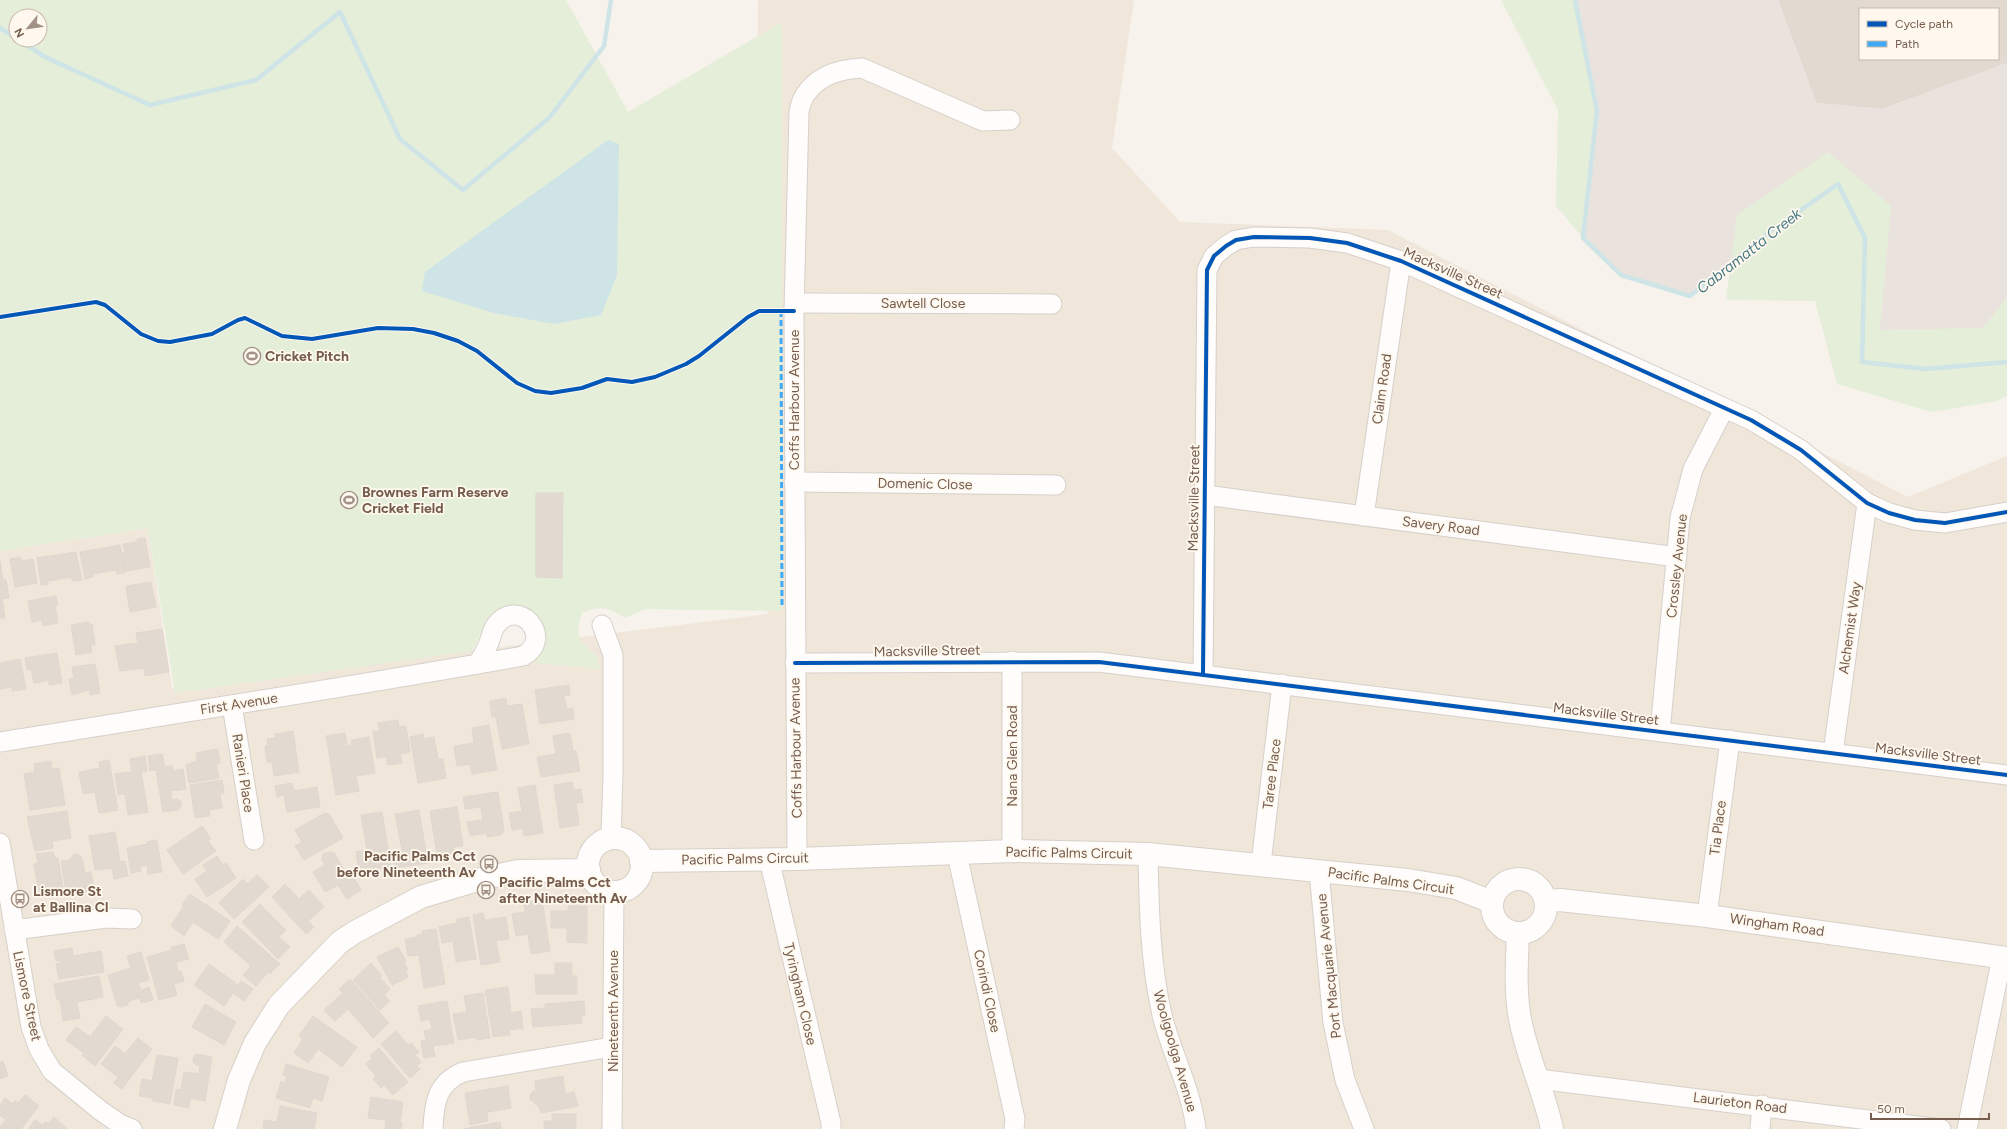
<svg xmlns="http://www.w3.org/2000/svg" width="2007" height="1129" viewBox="0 0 2007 1129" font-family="Figtree,sans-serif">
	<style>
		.residential { fill: #f0e6da }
		.industrial { fill: #eae3dd; fill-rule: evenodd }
		.green { fill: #e4eed8; fill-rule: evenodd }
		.water { fill: #cee4e7 }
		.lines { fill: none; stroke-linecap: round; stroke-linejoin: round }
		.stream { stroke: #cee4e7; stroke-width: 4.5 }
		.building { fill: #e2d9d1; stroke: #e0d7cf; fill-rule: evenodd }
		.street-casing { stroke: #d6d0ca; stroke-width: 21 }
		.secondary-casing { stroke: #d7d0c8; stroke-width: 24 }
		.street { stroke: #fefdfc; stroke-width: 19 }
		.secondary { stroke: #fefdfc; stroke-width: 22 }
		.quiet { stroke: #3fa9f5; stroke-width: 3; stroke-dasharray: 6 3; stroke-linecap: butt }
		.cycleway-casing { stroke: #fef8ee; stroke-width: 6 }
		.cycleway { stroke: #0057b8; stroke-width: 4 }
		.labels { text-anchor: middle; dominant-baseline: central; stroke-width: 3.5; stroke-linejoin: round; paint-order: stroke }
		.street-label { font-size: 14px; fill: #755c4d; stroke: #fef8ee }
		.poi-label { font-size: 14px; font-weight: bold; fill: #755c4d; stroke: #fef8ee; text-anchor: start }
		.water-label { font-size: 15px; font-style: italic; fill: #477a86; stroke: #fef8ee }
	</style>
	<rect width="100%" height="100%" fill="#f7f3ec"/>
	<polygon class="residential" points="758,0 1134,0 1112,148 1180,222 1388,230 1908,497 2007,456 2007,1129 0,1129 0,551 148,528 172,688 768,614 755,457"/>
	<path class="industrial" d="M1575,0H2007V362L1926,369L1764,236L1690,296L1621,275L1583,238L1597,111ZM1860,9H1998V59H1860Z"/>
	<g class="green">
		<path d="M0,0H566L628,112L782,22V611L645,609L625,618C608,607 601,605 582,613L578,628L580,642L596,654L600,669L535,663C552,635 545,623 521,605L502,607L487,622L472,651L175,693L148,528L0,551ZM16,16H40V40H16Z"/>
		<polygon points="1501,0 1575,0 1578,6 1597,111 1583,238 1556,206 1558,110"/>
		<polygon points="1828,152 1891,206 1880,330 1983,328 2007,297 2007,396 1997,401 1932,412 1837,384 1815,301 1726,300 1737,215"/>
	</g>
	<polygon class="water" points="608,140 619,144 617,275 601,315 554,324 494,313 422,291 425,272"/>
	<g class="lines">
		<g class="stream">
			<polyline points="1575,0 1597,111 1583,238 1621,275 1690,296 1764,236 1838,184 1865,238 1862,362 1926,369 2007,362"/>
			<polyline points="0,28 16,38"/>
			<polyline points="19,40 45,57 150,105 256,80 340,12 400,139 463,190 549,118 604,46 611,0"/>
		</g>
	</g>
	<g class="building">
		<path d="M1779,0H2007V62L1882,108L1817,102ZM1860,9H1998V59H1860Z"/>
		<polygon points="536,493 563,493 562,578 536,577"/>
		<polygon points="145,538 150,567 125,571 123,553 125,552 123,544 137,542 137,539"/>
		<polygon points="120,545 126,572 117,574 116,570 93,574 93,577 85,579 80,552"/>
		<polygon points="76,552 82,580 72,581 72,577 48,581 48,584 41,585 37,558"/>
		<polygon points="20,557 22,561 33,559 37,583 15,587 10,559"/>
		<polygon points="0,561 3,580 6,580 9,598 2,599 5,618 0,618"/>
		<polygon points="151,582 156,607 130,612 126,586"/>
		<polygon points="56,596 58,605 55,606 58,623 43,626 42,620 32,622 28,601"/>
		<polygon points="89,622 89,625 92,624 95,645 91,645 92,652 76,655 71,625"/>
		<polygon points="162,629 169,672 145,676 144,668 120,671 115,646 138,643 136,633"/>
		<polygon points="57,653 62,683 49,685 49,680 34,683 31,669 27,670 25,658"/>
		<polygon points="20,659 26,689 12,691 12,687 0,689 0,663"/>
		<polygon points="95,664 100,693 90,695 89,690 72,695 69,679 74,678 72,667"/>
		<polygon points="569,685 570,695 564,696 567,709 573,708 574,719 540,724 535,690"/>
		<polygon points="506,698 507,706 522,704 529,744 502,749 496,717 492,717 490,701"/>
		<polygon points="398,720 399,727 406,726 410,752 400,754 402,763 388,765 386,756 377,758 373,732 380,731 378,723"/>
		<polygon points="489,725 497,770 472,774 470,764 457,766 454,746 474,743 472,728"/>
		<polygon points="293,731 299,772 274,776 272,762 267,762 265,746 268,745 267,739 276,738 275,734"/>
		<polygon points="345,733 347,746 352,745 351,740 369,737 375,773 356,776 359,791 336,795 326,736"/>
		<polygon points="570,733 573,751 576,751 580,771 541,777 537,757 556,754 553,736"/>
		<polygon points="423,734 424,739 434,737 438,759 443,759 446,778 418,783 410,737"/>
		<polygon points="218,749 220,763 216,764 219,778 189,783 186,765 197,761 196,753"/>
		<polygon points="162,754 165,767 172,766 173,771 183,769 186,789 171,791 172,800 177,799 181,802 181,807 178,810 163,812 156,770 150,771 148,756"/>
		<polygon points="145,756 147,771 141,772 148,812 128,815 125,794 118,795 115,774 132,772 130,759"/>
		<polygon points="109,760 118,810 99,813 95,792 83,794 79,772 100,768 99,762"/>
		<polygon points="51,761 52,769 59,768 65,805 30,810 24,774 35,772 34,764"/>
		<polygon points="222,780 224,793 220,794 222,808 209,810 210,816 195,818 190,785"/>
		<polygon points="572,782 574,790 581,789 583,802 576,803 579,825 560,828 554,785"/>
		<polygon points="292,783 294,791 317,787 320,807 287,812 284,795 277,797 275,786"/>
		<polygon points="535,785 543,833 524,836 523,828 512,830 509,813 522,811 518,788"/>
		<polygon points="498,792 504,831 501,835 487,837 487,833 470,836 467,822 483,820 481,807 465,809 463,797"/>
		<polygon points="457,807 463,846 453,847 454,853 437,855 430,811"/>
		<polygon points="419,810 428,863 395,868 392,852 402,850 395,814"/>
		<polygon points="67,811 71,838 52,841 53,848 35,851 27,817"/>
		<polygon points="382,812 391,867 359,872 356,852 367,850 361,815"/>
		<polygon points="325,813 329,814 343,838 304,860 295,846 302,842 295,830"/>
		<polygon points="202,826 211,839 208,841 216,851 183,874 167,850"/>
		<polygon points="115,832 120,862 125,861 128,876 114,879 112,868 95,870 89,836"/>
		<polygon points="157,840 162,872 148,874 147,865 140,866 141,871 131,873 127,848 148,844 147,842"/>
		<polygon points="53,852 55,858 58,858 63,889 39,893 34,864 38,863 36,854"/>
		<polygon points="329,852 334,853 349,878 353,876 361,890 347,899 338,885 325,892 313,872 325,865 322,860 323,854"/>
		<polygon points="78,854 82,858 85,873 91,872 94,889 88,890 89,893 67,897 61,861 70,860 73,855"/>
		<polygon points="217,856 223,865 226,863 236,878 207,897 195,879 207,871 203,865"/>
		<polygon points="257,875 269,887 234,919 219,903 243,879 247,884"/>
		<polygon points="285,884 299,899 309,890 324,907 308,921 314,927 306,934 272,897"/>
		<polygon points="190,894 230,921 218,939 193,922 184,936 171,926 184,906 182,905"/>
		<polygon points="542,900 550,951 531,954 528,934 516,936 512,914 525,912 524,903"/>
		<polygon points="260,904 286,930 279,937 290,947 278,959 242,922"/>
		<polygon points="568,906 587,906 587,943 567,942 567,928 551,928 551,911 568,911"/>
		<polygon points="483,913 485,920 506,917 509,939 496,941 500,962 481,965 473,915"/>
		<polygon points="469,917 476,959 456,962 453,941 442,943 439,927 457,923 457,919"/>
		<polygon points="237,926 280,964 270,974 268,972 256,986 243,975 251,966 224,942"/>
		<polygon points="436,929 445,984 424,988 419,955 408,956 405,939 417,937 417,935 423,934 422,931"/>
		<polygon points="184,944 189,959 176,962 178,972 181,971 184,981 174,984 177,995 159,1000 147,957 172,950 171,947"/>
		<polygon points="398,947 406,961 404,962 408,970 405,971 408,977 392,985 377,957"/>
		<polygon points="72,948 73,956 101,951 104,972 59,979 56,964 60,963 60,961 56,961 54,951"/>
		<polygon points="141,952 149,980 138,983 141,990 149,987 153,1000 141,1003 140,998 129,1001 127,1005 121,1007 117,1005 108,975 131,968 127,956"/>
		<polygon points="371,963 382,976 380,978 390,989 384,995 390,1001 380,1010 353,980"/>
		<polygon points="555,963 572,963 572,976 577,976 577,994 536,994 535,975 555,975"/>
		<polygon points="209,964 238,985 241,981 253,989 244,1001 233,993 224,1006 194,985"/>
		<polygon points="99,976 103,997 77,1002 80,1018 63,1021 60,1000 57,1000 54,984"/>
		<polygon points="350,979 389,1023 373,1038 348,1009 335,1021 324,1010 343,993 339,989"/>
		<polygon points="508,987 511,1013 521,1011 523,1028 509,1030 510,1035 493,1037 485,990"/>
		<polygon points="483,993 490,1038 477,1040 476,1037 458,1040 453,1014 467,1012 464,996"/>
		<polygon points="447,1001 454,1043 433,1046 435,1056 424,1058 421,1041 426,1040 424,1031 432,1029 430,1019 421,1021 418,1006"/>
		<polygon points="584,1001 585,1015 581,1016 582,1023 533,1027 531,1009 545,1008 545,1004"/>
		<polygon points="205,1004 236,1022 224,1045 192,1027"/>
		<polygon points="106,1016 123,1029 95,1066 82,1055 84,1053 66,1040 76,1027 90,1037"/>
		<polygon points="313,1016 357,1047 342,1067 318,1049 308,1063 294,1053 303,1039 299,1036"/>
		<polygon points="396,1031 408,1045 411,1043 419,1052 415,1055 421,1062 416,1066 420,1069 410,1078 381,1044"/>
		<polygon points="138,1038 152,1049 122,1089 114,1083 118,1077 101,1064 115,1046 125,1054"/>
		<polygon points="379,1048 408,1082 393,1095 384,1085 381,1088 373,1079 376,1076 366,1064 372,1058 370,1056"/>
		<polygon points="197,1054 212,1057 205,1101 190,1098 189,1108 174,1105 176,1089 181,1090 184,1072 199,1074 200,1065 196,1065 193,1061 194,1056"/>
		<polygon points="157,1055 178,1058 170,1104 153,1101 153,1098 139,1096 142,1079 152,1081"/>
		<polygon points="3,1061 8,1076 0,1079 0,1062"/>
		<polygon points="286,1064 329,1077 322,1101 313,1098 310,1108 276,1098 281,1081 285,1083 287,1076 283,1075"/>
		<polygon points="563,1076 565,1094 574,1092 578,1106 541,1113 539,1107 530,1099 530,1096 532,1092 536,1091 535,1081"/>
		<polygon points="508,1086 511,1108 487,1112 488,1121 470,1125 465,1093"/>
		<polygon points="25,1095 39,1106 21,1129 2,1129 0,1127 6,1120 0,1115 0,1105 5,1098 13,1104 15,1101 18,1103"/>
		<polygon points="371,1097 403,1102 400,1122 402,1123 401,1129 385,1129 386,1120 368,1118"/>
		<polygon points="280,1106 317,1113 314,1129 263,1129 264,1120 277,1122"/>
		<polygon points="552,1114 576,1114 576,1129 544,1129 544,1121 552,1121"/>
		<polygon points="54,1117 67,1129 28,1129 35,1120 42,1125 45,1122 48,1124"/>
		<polygon points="500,1122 501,1129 463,1129"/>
	</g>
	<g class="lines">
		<defs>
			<g id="street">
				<polyline points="795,303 1052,304"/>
				<polyline points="794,482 1056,485"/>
				<polyline points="1205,495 1677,557"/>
				<polyline points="1364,516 1401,261"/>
				<polyline points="602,625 613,655 613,775 611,838"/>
				<polyline points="795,663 1099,662 2007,775"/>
				<polyline points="1203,674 1207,270 1214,256 1226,246 1236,240 1254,237 1310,238 1347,243 1401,261 1751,420 1801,450 1867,503 1889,513 1915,520 1945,523 2007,512"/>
				<polyline points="232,705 254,840"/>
				<polyline points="1660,732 1680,518 1693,469 1724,409"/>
				<path d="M0,742C174,714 349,687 523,656C555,638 519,596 496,625C492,630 491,639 488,645C485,652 481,658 478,664"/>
				<polyline points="1833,753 1867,503"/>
				<polyline points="0,843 31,1027 39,1049 52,1071 101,1111 120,1124 132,1129"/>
				<polyline points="1012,851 1012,661"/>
				<polyline points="957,854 1015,1119 1014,1129"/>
				<path d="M1148,854C1149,908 1150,962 1162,1015C1172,1055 1191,1088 1196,1129"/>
				<polyline points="769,859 831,1123 831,1129"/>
				<path d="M797,859L794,311L799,112C800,107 802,99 805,95C818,75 840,69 862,68L983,121L1010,120"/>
				<polyline points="1261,864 1282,684"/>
				<polyline points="1319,871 1333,1023 1345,1080 1364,1129"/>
				<polyline points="1707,916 1730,740"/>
				<polyline points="14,930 106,918 132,919"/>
				<polyline points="1538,1079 1941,1129"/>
				<path d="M433,1129C434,1102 437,1083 463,1072L612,1047"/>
				<polyline points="612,1129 614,892"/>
				<polyline points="1760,1129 1762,1105"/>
				<polyline points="1967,1129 2002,957"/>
			</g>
			<g id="secondary">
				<circle cx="615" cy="865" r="27"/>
				<polyline points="641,861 797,859 1012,851 1148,854 1408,880 1456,888 1492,902"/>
				<circle cx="1519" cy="906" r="27"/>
				<polyline points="1546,901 1560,900 1707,916 2007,958"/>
				<path d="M1518,933C1517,960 1515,987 1519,1013C1525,1053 1544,1090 1552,1129"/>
				<polyline points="225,1129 239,1080 255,1043 279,1005 340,942 355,932 421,897 484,878 518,871 589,870"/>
			</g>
		</defs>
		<use href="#street" class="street-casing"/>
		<use href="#secondary" class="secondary-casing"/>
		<use href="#street" class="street"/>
		<use href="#secondary" class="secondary"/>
		<polyline class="quiet" points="781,311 782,608"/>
		<defs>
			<g id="cycleway">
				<polyline points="0,317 96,302 105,305 141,334 158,341 170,342 212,334 238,320 245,318 282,336 312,339 378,328 413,329 434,333 458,341 477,351 517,383 535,391 551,393 582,388 607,379 632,382 655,377 686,364 699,356 748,317 759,311 794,311"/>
				<polyline points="795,663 1099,662 2007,775"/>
				<polyline points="1203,674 1207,270 1214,256 1226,246 1236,240 1254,237 1310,238 1347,243 1401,261 1751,420 1801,450 1867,503 1889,513 1915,520 1945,523 2007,512"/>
			</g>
		</defs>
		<use href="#cycleway" class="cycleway-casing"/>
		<use href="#cycleway" class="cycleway"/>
	</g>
	<defs>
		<symbol id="stadium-ring" viewBox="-11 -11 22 22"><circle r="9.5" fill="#fef8ee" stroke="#a29185" stroke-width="1.5"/><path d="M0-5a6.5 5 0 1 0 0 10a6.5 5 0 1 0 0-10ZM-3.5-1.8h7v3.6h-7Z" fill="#a29185"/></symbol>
		<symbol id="bus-ring" viewBox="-11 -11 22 22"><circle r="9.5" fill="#fef8ee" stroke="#a29185" stroke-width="1.5"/><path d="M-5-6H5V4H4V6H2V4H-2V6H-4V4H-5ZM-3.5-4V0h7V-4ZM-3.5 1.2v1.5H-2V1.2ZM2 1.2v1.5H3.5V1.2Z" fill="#a29185"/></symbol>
	</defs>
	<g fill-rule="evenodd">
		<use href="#stadium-ring" x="242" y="346" width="20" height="20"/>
		<use href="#stadium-ring" x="339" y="490" width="20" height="20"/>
		<use href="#bus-ring" x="479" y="854" width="20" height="20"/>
		<use href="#bus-ring" x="476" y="880" width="20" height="20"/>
		<use href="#bus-ring" x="10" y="889" width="20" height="20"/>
	</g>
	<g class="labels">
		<g class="street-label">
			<text transform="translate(1453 273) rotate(24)">Macksville Street</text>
			<text x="923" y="303">Sawtell Close</text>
			<text transform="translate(1382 389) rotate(-82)">Claim Road</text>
			<text transform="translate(794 400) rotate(-90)">Coffs Harbour Avenue</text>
			<text transform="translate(925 484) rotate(1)">Domenic Close</text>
			<text transform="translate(1194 498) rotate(-89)">Macksville Street</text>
			<text transform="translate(1441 526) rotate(7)">Savery Road</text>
			<text transform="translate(1677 566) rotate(-84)">Crossley Avenue</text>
			<text transform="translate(1850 628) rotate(-82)">Alchemist Way</text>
			<text transform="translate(927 651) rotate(-1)">Macksville Street</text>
			<text transform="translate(239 704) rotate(-9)">First Avenue</text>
			<text transform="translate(1606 714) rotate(7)">Macksville Street</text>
			<text transform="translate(796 748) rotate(-91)">Coffs Harbour Avenue</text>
			<text transform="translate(1928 754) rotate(7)">Macksville Street</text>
			<text transform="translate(1012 756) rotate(-90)">Nana Glen Road</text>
			<text transform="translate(243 773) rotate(81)">Ranieri Place</text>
			<text transform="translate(1272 774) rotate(-83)">Taree Place</text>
			<text transform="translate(1718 828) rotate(-83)">Tia Place</text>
			<text transform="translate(1069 853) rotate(1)">Pacific Palms Circuit</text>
			<text transform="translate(745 859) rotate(-1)">Pacific Palms Circuit</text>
			<text transform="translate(1391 881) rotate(8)">Pacific Palms Circuit</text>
			<text transform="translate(1777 925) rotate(8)">Wingham Road</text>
			<text transform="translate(1329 966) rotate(-96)">Port Macquarie Avenue</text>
			<text transform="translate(987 991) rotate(78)">Corindi Close</text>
			<text transform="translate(800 994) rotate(77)">Tyringham Close</text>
			<text transform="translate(27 996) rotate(78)">Lismore Street</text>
			<text transform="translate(613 1011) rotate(-90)">Nineteenth Avenue</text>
			<text transform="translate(1175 1051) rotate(74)">Woolgoolga Avenue</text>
			<text transform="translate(1740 1103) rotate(7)">Laurieton Road</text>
		</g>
		<g class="poi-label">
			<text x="265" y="356">Cricket Pitch</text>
			<text x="362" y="492">Brownes Farm Reserve<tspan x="362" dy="16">Cricket Field</tspan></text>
			<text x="476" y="856" text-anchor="end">Pacific Palms Cct<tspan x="476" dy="16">before Nineteenth Av</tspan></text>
			<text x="499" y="882">Pacific Palms Cct<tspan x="499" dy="16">after Nineteenth Av</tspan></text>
			<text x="33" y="891">Lismore St<tspan x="33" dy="16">at Ballina Cl</tspan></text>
		</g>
		<g class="water-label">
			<text transform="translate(1749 251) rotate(-38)">Cabramatta Creek</text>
		</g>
	</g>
	<rect x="1859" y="8" width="140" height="52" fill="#fef8ee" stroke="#c7baae"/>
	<rect x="1867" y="21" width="20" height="6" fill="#0057b8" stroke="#c7baae"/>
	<text x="1895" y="28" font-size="12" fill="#755c4d">Cycle path</text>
	<rect x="1867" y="41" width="20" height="6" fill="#3fa9f5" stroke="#c7baae"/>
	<text x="1895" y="48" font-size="12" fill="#755c4d">Path</text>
	<g transform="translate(28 28) rotate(241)"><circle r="19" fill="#fef8ee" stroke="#c7baae"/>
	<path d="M0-3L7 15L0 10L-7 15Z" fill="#a29185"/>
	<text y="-6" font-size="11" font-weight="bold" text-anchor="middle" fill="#755c4d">N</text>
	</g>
	<path d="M1871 1113v6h118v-6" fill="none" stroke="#755c4d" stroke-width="2"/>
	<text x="1877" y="1113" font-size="12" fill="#755c4d" stroke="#fef8ee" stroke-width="3" paint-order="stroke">50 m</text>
</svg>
